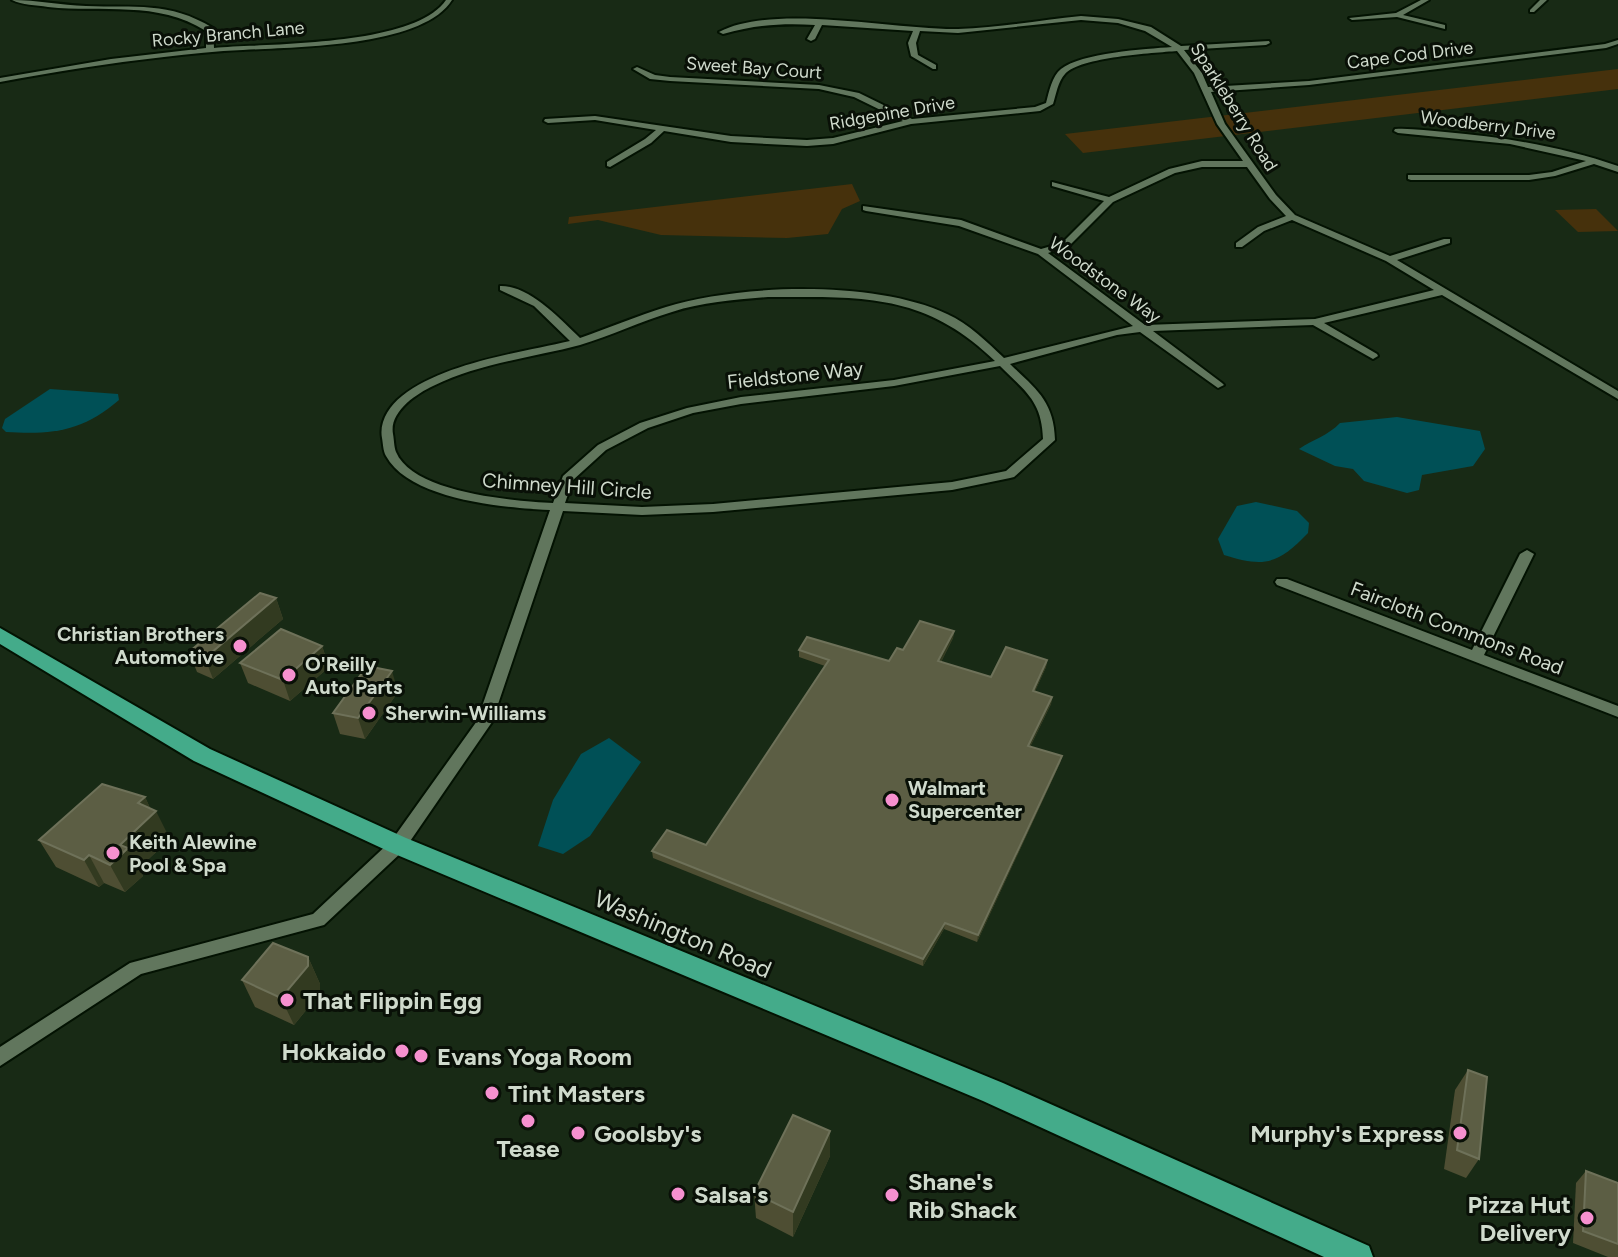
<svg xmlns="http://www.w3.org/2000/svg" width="1618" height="1257" viewBox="0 0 1618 1257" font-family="Figtree,sans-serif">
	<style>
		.green { fill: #46310c }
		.water { fill: #005056 }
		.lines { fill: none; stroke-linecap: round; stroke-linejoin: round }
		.street-casing { stroke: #031202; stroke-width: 4 }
		.primary-casing { stroke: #031202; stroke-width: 4 }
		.street { fill: #61765d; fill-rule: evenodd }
		.primary { fill: #44ab8a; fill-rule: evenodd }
		.wall { fill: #4e4e33 }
		.shaded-wall { fill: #323a20 }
		.building { fill: #5c5e44; stroke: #6e7159; stroke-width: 2 }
		.poi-dot { fill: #f690cf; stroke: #091007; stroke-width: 3 }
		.labels { text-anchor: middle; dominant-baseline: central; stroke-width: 6; stroke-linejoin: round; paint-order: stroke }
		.far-street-label { font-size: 18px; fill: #cfdacc; stroke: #091007 }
		.street-label { font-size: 20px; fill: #cfdacc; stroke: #091007 }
		.poi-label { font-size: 20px; font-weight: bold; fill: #cfdacc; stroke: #091007; text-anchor: start }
		.near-street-label { font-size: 24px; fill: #cfdacc; stroke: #091007 }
		.near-poi-label { font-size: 24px; font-weight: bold; fill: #cfdacc; stroke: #091007; text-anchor: start }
	</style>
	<rect width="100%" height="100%" fill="#182a15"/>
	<g class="green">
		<polygon points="1618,69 1618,89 1083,153 1065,134"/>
		<polygon points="852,184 860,201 842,209 828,234 787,238 661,235 598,220 568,224 569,217"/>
		<polygon points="1596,209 1618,231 1578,232 1555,210"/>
	</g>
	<g class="water">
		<path d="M50,389L118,394L119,400C83,431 53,435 6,432L2,428L5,419Z"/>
		<path d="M1397,417L1480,431L1485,449L1473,466L1422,475L1419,490L1407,493L1364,481L1353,469L1335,466L1299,449C1312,440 1329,435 1340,423Z"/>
		<path d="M1256,502L1297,511L1309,523L1308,533C1278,564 1265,568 1224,555L1218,539L1237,506Z"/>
		<polygon points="609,738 641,762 590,836 563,854 538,846 553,800 581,754"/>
	</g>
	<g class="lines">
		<defs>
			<g id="street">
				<path d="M12,0C37,0 61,5 86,6C135,8 169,1 213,28L214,48C267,43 414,47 446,0H452C423,47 295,47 243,50C217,51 190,54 164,57C109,63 54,72 0,82V78L111,59L206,48V31C157,0 103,13 48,7C36,5 22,5 12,0Z"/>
				<polygon points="1421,0 1429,0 1403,15 1445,25 1445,29 1397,17 1352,20 1349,18 1396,13"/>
				<polygon points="1540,0 1547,0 1534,12 1530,12 1530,10"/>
				<path d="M1081,16L1118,19L1151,27L1181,46L1269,41L1270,43L1266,45L1184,50L1202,73L1208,87L1309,81L1605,44L1618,40V44L1606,48L1309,85L1211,92L1225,124L1276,195L1295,215L1390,256L1444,239H1450V243L1397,260L1618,391V399L1442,295L1324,323L1377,354L1378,356L1373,359L1313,325L1153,331L1222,383L1224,385L1218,388L1140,332L1117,335L1010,364C1036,389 1054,401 1055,440L1014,477L1010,478L952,490L713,512L642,515L563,511L492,722L404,850L324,925L141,974L0,1066V1047L130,963L313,914L392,840L477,721L550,510C505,508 410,500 386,456C383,451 383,443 382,438C379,422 389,406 402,396C444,363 518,353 570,341L534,306L500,290V286C529,285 560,319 580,338C608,328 637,316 666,307C740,284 875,280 947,314C969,324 987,342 1004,358L1133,326L1038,254L959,226L866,211L863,210V206L961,220L1041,249L1062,243L1104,201L1052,186V182L1109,197L1169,169L1202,161H1243L1217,124L1194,73L1177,51C1153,53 1080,57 1065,74C1058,81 1056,95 1053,104L1040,111L911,124L833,144L807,146L731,142L664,131L651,143L610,167L607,166V162L645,139L656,130L595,120L548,123L544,121L545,119L595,116L731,136L807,140L833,138L903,121L854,97L819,89L670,81L650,79L633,69L637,67L655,75L670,77L819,85L859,93L912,119L1035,107L1046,103C1049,92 1052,76 1061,69C1081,53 1145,49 1172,47L1145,31L1118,23L1081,20L958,33L920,31L916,43L918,55L936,65V69H933L911,56L908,43L913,31L822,25L815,39L811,41L807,39L815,25C782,23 754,25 723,34L719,32C773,3 894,30 958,29C999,28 1040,20 1081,16ZM1202,167H1247L1270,199L1286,216L1258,227L1236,243V247H1242L1264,231L1292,220L1386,261L1434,290L1315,319L1145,325L1048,253L1068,247L1113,202L1175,173ZM768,297C861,297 924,292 995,361L894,380L741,397L687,408L640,423L598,445L563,476L553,503C514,501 413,493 396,452C394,447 394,439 393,434C389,412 416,394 433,386C479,363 531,358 580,345C611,336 641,321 672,312C703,302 736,300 768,297ZM1000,366C1025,391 1042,401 1043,439L1006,471L952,482L713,504L642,507L565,503L573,480L606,450L648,428L693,413L741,404L894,386Z"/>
				<path d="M1395,129C1411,128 1429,131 1445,132C1505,137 1563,147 1618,166V172L1594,164L1555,176L1529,180H1411L1408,179V175H1529L1552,172L1586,161L1510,144L1398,133L1394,131Z"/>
				<polygon points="1527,550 1534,554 1484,655 1618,706 1618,717 1277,585 1275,582 1277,579 1287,579 1472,650 1520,554"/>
			</g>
			<polygon id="primary" points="0,628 210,749 406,838 1003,1083 1369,1246 1373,1257 1324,1257 983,1101 390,852 194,761 0,644"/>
		</defs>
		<use href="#street" class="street-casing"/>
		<use href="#primary" class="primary-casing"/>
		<use href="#street" class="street"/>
		<use href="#primary" class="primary"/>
	</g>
	<g class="wall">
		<polygon points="276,598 283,619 213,679 197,672 189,652"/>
		<polygon points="954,631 953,638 941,662 991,677 1047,660 1046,667 1035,691 1052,697 1051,704 1030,747 1062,756 1060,763 977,942 944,929 923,966 653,858 652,851 706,845 825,666 799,657 799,650 889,661 903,650"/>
		<polygon points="322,646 329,667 290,701 248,683 240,663"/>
		<polygon points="398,692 365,739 340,734 333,713"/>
		<polygon points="145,797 150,808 170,839 139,868 143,876 125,892 104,883 99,887 56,867 39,840"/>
		<polygon points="308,957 320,984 320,993 294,1025 255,1007 242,980"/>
		<polygon points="1468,1070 1479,1159 1466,1178 1444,1169 1455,1090"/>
		<polygon points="830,1131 830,1156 793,1237 756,1218 754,1193"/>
		<polygon points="1586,1171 1618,1183 1618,1257 1608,1257 1573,1243 1576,1183"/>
	</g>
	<g class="shaded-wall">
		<polygon points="276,598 283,619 213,679 205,658"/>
		<polygon points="954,631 953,638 938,668 938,661"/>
		<polygon points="322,646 329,667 290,701 283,680"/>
		<polygon points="1047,660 1046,667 1032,698 1033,691"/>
		<polygon points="392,671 398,692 365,739 358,718"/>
		<polygon points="1052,697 1051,704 1027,753 1028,746"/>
		<polygon points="1062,756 1060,763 977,942 978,935"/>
		<polygon points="145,797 153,814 156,811 170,839 139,868 143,876 125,892 110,865 138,803"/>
		<polygon points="89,855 104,883 99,887 84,860"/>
		<polygon points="945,923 944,929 923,966 923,959"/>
		<polygon points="308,957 320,984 320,993 294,1025 281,998"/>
		<polygon points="830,1131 830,1156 793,1237 793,1212"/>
	</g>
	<g class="building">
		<polygon points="260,593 276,598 205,658 189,652"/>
		<polygon points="920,621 954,631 938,661 991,677 1006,647 1047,660 1033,691 1052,697 1028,746 1062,756 978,935 945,923 923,959 652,851 667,830 706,845 829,660 799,650 807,637 889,661 897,648 903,650"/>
		<polygon points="281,629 322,646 283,680 240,663"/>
		<polygon points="367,666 392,671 358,718 333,713"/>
		<polygon points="102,784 145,797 138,803 156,811 120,845 128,848 110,865 89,855 84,860 39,840"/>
		<polygon points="273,943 308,957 308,966 281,998 242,980"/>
		<polygon points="1468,1070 1487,1077 1479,1159 1457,1150"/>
		<polygon points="793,1115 830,1131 793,1212 754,1193"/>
		<polygon points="1586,1171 1618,1183 1618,1244 1583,1231"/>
	</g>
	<g class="poi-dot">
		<circle cx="240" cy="646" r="8"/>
		<circle cx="289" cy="675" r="8"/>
		<circle cx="369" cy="713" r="8"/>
		<circle cx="892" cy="800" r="8"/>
		<circle cx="113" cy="853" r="8"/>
		<circle cx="287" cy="1000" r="8"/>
		<circle cx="402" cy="1051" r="8"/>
		<circle cx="421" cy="1056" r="8"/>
		<circle cx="492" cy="1093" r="8"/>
		<circle cx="528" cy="1121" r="8"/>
		<circle cx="578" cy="1133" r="8"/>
		<circle cx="1460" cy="1133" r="8"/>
		<circle cx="678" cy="1194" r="8"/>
		<circle cx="892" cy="1195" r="8"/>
		<circle cx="1587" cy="1218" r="8"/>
	</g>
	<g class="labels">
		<g class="far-street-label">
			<text transform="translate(228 34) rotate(-5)">Rocky Branch Lane</text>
			<text transform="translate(1410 55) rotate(-7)">Cape Cod Drive</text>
			<text transform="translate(754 68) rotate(4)">Sweet Bay Court</text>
			<text transform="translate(1234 107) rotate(58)">Sparkleberry Road</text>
			<text transform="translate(892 113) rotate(-10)">Ridgepine Drive</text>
			<text transform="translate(1488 125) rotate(7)">Woodberry Drive</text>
			<text transform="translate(1105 280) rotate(36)">Woodstone Way</text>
		</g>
		<g class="street-label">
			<text transform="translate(795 375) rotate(-6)">Fieldstone Way</text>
			<text transform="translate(567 486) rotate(4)">Chimney Hill Circle</text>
			<text transform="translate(1457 628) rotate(21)">Faircloth Commons Road</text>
		</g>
		<g class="poi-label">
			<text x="224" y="634" text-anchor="end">Christian Brothers<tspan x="224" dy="23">Automotive</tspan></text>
			<text x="305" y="664">O'Reilly<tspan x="305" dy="23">Auto Parts</tspan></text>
			<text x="385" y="713">Sherwin-Williams</text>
			<text x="908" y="788">Walmart<tspan x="908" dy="23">Supercenter</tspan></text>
			<text x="129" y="842">Keith Alewine<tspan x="129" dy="23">Pool &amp; Spa</tspan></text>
		</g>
		<g class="near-street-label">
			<text transform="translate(683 934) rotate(23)">Washington Road</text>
		</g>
		<g class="near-poi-label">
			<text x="303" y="1000">That Flippin Egg</text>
			<text x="386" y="1051" text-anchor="end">Hokkaido</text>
			<text x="437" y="1056">Evans Yoga Room</text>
			<text x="508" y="1093">Tint Masters</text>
			<text x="594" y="1133">Goolsby's</text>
			<text x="1444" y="1133" text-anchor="end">Murphy's Express</text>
			<text x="528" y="1148" text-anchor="middle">Tease</text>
			<text x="908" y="1181">Shane's<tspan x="908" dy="28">Rib Shack</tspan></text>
			<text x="694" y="1194">Salsa's</text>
			<text x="1571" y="1204" text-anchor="end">Pizza Hut<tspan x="1571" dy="28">Delivery</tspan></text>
		</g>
	</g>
</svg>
